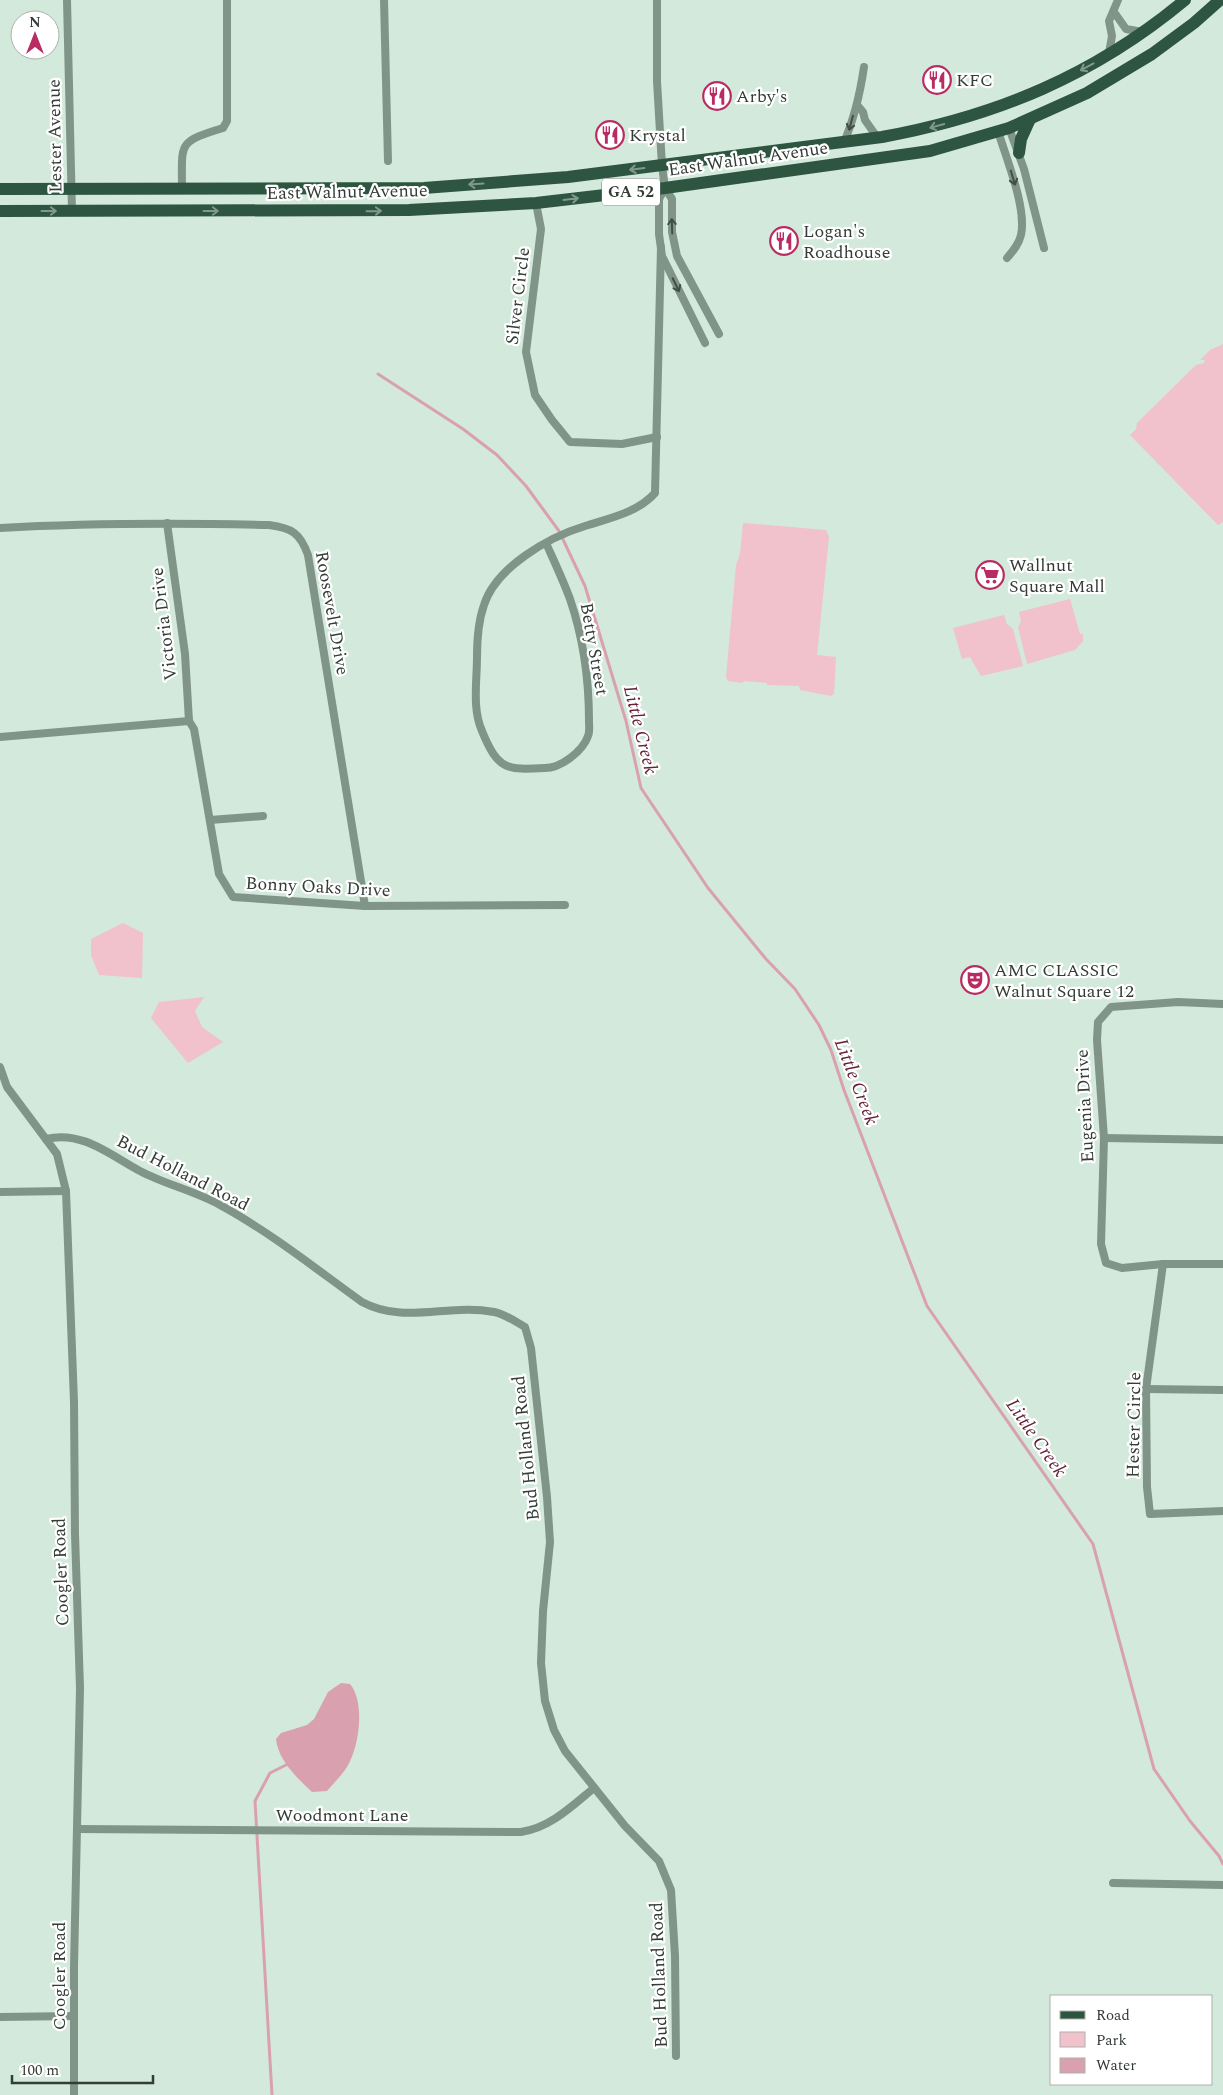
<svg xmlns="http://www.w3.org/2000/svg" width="1223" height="2095" viewBox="0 0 1223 2095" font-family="Spectral,serif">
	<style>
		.green { fill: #f1c1cc }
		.water { fill: #d9a1af }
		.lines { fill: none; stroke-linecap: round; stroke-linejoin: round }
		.stream { stroke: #d9a1af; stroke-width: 3 }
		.minor { stroke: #809588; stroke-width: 8 }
		.primary { stroke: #2d5540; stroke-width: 12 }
		.oneway { stroke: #81998c }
		.oneway2 { stroke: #424e46 }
		.labels { text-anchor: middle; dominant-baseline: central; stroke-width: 4.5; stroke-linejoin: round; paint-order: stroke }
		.shield { fill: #fff; stroke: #707672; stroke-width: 1 }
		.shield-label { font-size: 16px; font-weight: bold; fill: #333c36 }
		.poi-label { font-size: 18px; fill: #333c36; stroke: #fff; text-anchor: start }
		.street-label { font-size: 18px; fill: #333c36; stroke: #fff }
		.water-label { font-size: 19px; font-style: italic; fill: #632037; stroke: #fff }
	</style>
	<rect width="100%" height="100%" fill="#d3e9db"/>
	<g class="green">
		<polygon points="1223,344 1223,522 1218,525 1130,435 1136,429 1137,423 1196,365 1204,363 1205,360 1200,360 1210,350"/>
		<polygon points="743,523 826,530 829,537 817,655 836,657 834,694 831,696 800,690 799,686 767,685 767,683 744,681 742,683 728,681 726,677 736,565 740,554"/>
		<polygon points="1070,599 1080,634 1083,634 1083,641 1075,650 1027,664 1018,627 1021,621 1019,612"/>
		<polygon points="1004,615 1007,624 1013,629 1023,666 981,676 970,657 962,659 953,628"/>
		<polygon points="123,923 143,933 142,978 99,975 91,955 91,939"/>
		<polygon points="204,997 195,1011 202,1027 223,1042 188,1063 151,1018 159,1002"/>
	</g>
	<path class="water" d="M341,1683L350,1684C366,1703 359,1751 345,1770C340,1777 333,1784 327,1791L312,1792C297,1778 278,1760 276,1739L281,1733L307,1725L314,1719L328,1692Z"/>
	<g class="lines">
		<g class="stream">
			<polyline points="378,374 463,429 497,455 526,486 559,531 585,586 626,721 641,788 708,888 766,959 795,989 819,1025 831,1050 844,1090 927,1306 1093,1544 1154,1769 1190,1821 1219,1856 1223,1864"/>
			<polyline points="272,2095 255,1801 270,1773 288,1764"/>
		</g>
		<g class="minor">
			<polyline points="67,0 72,212"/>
			<polyline points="384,0 388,161"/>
			<polyline points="657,0 657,81 662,166 665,188 672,199 672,232 677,256 719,334"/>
			<polyline points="1114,12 1126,29 1143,32"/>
			<polyline points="1109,53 1112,36 1109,21 1118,0"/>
			<polyline points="858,106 863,112 865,120 877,137"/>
			<polyline points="1009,128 1024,169 1044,248"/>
			<path d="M998,131C1006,158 1027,208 1021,235C1019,244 1013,251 1007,258"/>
			<path d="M844,142C855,117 860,94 864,67"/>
			<polyline points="665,188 659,199 659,234 662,256 705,343"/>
			<path d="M182,189C182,143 177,142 223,128L227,121V0"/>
			<polyline points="536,203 541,229 526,352 535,395 552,420 570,442 622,444 657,437"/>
			<polyline points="167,523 185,654 189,721 194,729 219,874 233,897 365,906 565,905"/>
			<path d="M0,528C90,523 179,523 269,525C292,528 300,533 308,555L365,906"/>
			<path d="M546,543C554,561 563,580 570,599C583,637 589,680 589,721C589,725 590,732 588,736C583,751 561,768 545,768C506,770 498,770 482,731C472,709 477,681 477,657C477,639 478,622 484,605C496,567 549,537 585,526C610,518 637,513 655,493L661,247"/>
			<polyline points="0,737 189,721"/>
			<polyline points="210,820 263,816"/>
			<polyline points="1223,1004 1178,1002 1111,1007 1098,1022 1097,1040 1104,1138 1101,1244 1106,1263 1122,1268 1163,1264 1223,1264"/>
			<polyline points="0,1067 7,1087 57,1154 66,1191 74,1402 75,1534 80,1688 74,1967 74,2095"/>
			<polyline points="1104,1138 1223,1140"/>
			<path d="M46,1139C82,1130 110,1155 140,1171C164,1184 195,1191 220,1205C270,1232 316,1269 362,1302C405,1325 448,1303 494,1312C505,1314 516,1322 525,1327L531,1348L547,1497L550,1542L543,1611L541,1663L545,1701L554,1730L565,1751L625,1826L659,1861L671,1890L675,1956L676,2056"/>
			<polyline points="0,1192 66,1191"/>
			<polyline points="1163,1264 1146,1389 1147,1487 1150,1514 1223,1511"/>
			<polyline points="1146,1389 1223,1390"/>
			<path d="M77,1829L521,1832C550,1828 572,1806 594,1788"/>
			<polyline points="1113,1883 1223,1885"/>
			<polyline points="0,2017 74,2016"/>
		</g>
		<g class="primary">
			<polyline points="1019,153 1021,139 1030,119"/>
			<path d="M0,189L424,188L568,177L882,137C997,116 1095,75 1185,0"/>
			<polyline points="0,211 409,210 536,203 665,188 930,151 1009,128 1087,93 1152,54 1194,23 1220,0"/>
		</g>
	</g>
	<defs><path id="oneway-shaft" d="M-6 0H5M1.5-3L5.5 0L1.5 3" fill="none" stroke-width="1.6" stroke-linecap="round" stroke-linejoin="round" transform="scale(1.25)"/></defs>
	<g class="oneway">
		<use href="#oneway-shaft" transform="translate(1087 67) rotate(152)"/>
		<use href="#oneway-shaft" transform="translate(937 126) rotate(165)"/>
		<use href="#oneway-shaft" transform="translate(637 169) rotate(173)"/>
		<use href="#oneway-shaft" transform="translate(476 184) rotate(176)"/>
		<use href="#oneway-shaft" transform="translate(571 199) rotate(-7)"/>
		<use href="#oneway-shaft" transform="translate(49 211)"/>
		<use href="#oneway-shaft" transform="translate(211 211)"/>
		<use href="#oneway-shaft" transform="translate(374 211) rotate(-1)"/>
	</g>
	<g class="oneway2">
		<use href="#oneway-shaft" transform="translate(851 123) rotate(105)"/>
		<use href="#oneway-shaft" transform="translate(1013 178) rotate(73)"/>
		<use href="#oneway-shaft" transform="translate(672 226) rotate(-92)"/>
		<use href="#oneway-shaft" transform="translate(676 285) rotate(64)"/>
	</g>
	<defs>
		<symbol id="restaurant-ring" viewBox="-11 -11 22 22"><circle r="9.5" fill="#fff" stroke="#b92c63" stroke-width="1.5"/><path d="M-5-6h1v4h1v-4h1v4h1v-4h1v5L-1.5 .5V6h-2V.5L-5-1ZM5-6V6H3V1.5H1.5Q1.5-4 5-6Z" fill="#b92c63"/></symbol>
		<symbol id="supermarket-ring" viewBox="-11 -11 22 22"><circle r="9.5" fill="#fff" stroke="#b92c63" stroke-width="1.5"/><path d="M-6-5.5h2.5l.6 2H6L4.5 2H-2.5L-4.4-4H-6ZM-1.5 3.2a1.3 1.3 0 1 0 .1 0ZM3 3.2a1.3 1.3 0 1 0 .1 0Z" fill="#b92c63"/></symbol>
		<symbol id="theatre-ring" viewBox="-11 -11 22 22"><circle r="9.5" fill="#fff" stroke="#b92c63" stroke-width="1.5"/><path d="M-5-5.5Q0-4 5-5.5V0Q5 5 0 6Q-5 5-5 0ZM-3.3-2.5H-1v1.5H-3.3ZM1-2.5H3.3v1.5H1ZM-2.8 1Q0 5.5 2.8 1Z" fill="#b92c63"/></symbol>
	</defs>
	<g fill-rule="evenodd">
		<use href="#restaurant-ring" x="921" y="64" width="32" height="32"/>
		<use href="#restaurant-ring" x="701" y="80" width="32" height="32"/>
		<use href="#restaurant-ring" x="594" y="119" width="32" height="32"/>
		<use href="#restaurant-ring" x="768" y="225" width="32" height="32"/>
		<use href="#supermarket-ring" x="974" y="559" width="32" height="32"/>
		<use href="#theatre-ring" x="959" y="964" width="32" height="32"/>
	</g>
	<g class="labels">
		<rect class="shield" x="602" y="178.5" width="58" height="27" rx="4"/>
		<g class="shield-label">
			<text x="631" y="192">GA 52</text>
		</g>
		<g class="poi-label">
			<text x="956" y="80">KFC</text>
			<text x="736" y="96">Arby's</text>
			<text x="629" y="135">Krystal</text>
			<text x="803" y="231">Logan's<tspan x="803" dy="21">Roadhouse</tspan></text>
			<text x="1009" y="565">Wallnut<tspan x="1009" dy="21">Square Mall</tspan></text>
			<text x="994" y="970">AMC CLASSIC<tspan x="994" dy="21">Walnut Square 12</tspan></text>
		</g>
		<g class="street-label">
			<text transform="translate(55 136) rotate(-91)">Lester Avenue</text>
			<text transform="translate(748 159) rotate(-8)">East Walnut Avenue</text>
			<text transform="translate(347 192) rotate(-1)">East Walnut Avenue</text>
			<text transform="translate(518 296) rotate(-83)">Silver Circle</text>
			<text transform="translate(332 613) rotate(80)">Roosevelt Drive</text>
			<text transform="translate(164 624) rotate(-97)">Victoria Drive</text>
			<text transform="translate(594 649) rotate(80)">Betty Street</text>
			<text transform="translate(318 887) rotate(3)">Bonny Oaks Drive</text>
			<text transform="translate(1085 1106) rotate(-93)">Eugenia Drive</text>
			<text transform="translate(183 1173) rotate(27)">Bud Holland Road</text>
			<text transform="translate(1134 1425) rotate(-89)">Hester Circle</text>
			<text transform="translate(526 1448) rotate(-96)">Bud Holland Road</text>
			<text transform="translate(61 1572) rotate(-92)">Coogler Road</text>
			<text x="342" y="1815">Woodmont Lane</text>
			<text transform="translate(659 1975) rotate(-92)">Bud Holland Road</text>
			<text transform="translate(59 1976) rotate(-90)">Coogler Road</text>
		</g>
		<g class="water-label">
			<text transform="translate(640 730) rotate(76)">Little Creek</text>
			<text transform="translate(856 1082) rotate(69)">Little Creek</text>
			<text transform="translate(1036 1438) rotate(55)">Little Creek</text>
		</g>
	</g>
	<rect x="1050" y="1995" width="162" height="90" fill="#ffffff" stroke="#adb1af"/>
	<rect x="1060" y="2011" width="25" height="8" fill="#2d5540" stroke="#adb1af"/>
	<text x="1096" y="2020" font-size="15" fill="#333c36">Road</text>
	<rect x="1060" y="2032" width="25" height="15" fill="#f1c1cc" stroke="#adb1af"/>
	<text x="1096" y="2045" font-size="15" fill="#333c36">Park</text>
	<rect x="1060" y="2058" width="25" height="15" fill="#d9a1af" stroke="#adb1af"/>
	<text x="1096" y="2070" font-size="15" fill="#333c36">Water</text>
	<g transform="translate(35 35)"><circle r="24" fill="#ffffff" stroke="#adb1af"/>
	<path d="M0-4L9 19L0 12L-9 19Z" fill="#b92c63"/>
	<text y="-8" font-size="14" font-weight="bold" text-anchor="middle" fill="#333c36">N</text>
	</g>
	<path d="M12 2075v8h141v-8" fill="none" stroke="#333c36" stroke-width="2.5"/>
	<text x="20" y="2075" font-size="15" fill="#333c36" stroke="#ffffff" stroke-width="4" paint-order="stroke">100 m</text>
</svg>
